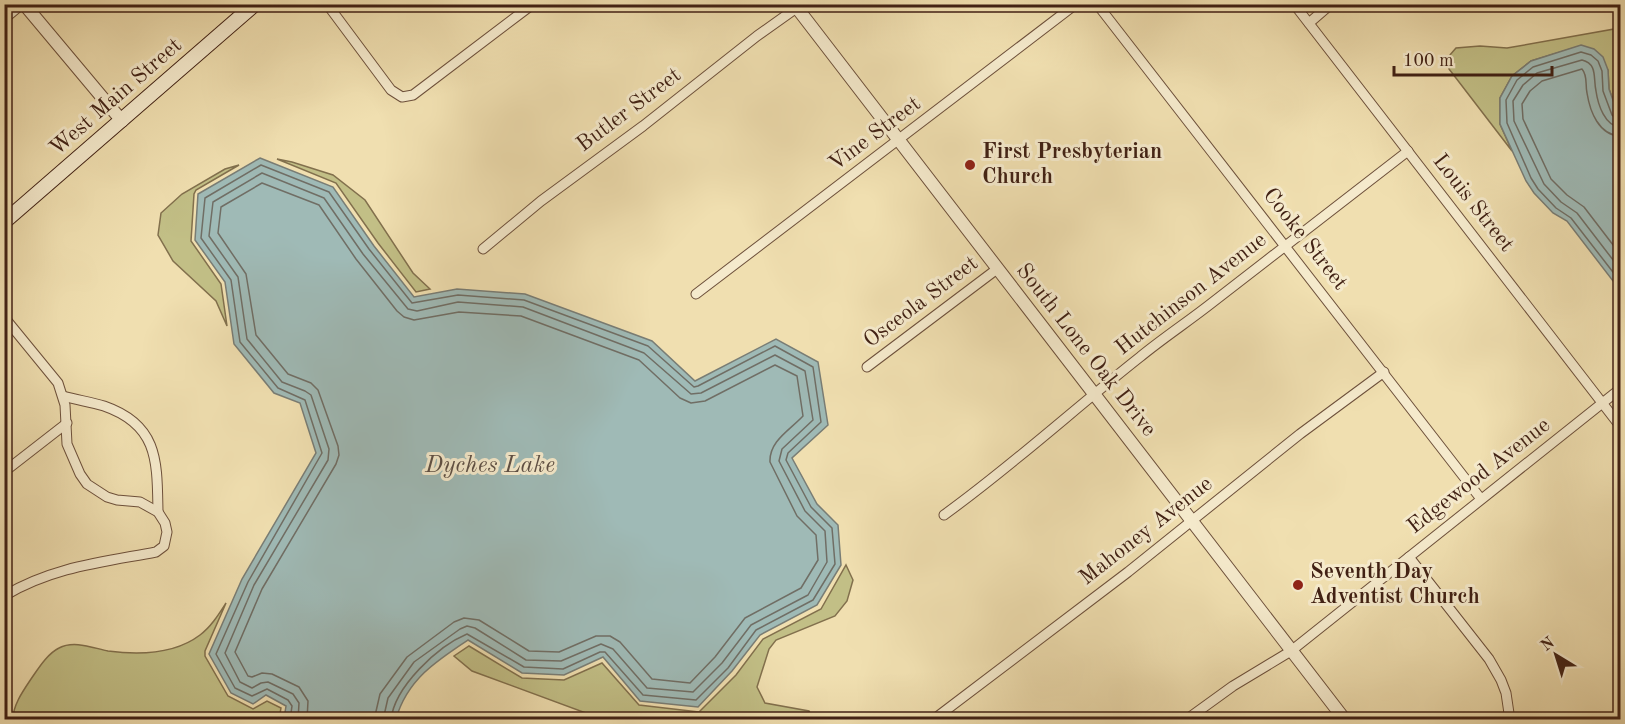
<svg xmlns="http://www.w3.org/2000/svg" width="1625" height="724" viewBox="0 0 1625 724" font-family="'Old Standard TT',serif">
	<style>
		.green { fill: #c2bf86; stroke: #82704d; stroke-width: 1.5 }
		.water { fill: #9fbab6; stroke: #797d75; stroke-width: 1.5 }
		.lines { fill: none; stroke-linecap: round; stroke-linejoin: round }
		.shore { stroke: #706e65; stroke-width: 1.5 }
		.minor-casing { stroke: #6d503b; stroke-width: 11 }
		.tertiary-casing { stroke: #6d503b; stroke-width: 14 }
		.secondary-casing { stroke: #412114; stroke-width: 16 }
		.minor { stroke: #f5eacc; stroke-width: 9 }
		.tertiary { stroke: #f5eacc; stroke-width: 12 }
		.secondary { stroke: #f5eacc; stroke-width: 14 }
		.poi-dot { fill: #8f2418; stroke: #f5eacc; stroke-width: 2 }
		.labels { text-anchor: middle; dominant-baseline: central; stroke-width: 6; stroke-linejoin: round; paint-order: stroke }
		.street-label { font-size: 22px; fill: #412114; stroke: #f5eacc }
		.poi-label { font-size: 22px; font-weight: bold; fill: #412114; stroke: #f5eacc; text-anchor: start }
		.water-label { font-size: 24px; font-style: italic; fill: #5d4f45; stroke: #f5eacc }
	</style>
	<rect width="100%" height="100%" fill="#f0dfb0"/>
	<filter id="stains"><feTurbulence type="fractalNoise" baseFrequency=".00333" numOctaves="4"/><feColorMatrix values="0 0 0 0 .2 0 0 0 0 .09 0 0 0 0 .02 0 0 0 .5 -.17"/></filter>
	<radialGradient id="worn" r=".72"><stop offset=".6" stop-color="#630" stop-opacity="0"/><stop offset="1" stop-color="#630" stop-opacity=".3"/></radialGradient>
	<g class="green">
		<polygon points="1620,28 1620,119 1609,89 1608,70 1580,46 1531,61 1512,76 1500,98 1500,124 1512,151 1449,69 1449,56 1456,48 1480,46 1507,48"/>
		<polygon points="277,159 292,162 333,175 365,200 413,273 430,289 416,292 378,243 336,183"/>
		<polygon points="239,165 196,190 194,194 191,241 221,284 227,326 216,301 173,261 158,235 161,213 182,194 225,169"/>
		<polygon points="846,565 853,580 847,601 835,616 776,640 769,649 757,687 765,703 809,711 813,719 602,719 472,671 454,656 469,646 522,678 564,680 602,663 639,705 699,712 736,675 763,639 821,609"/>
		<path d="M226,603L205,651V656L228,696L253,709L267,701L281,708L279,719H13C13,705 23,691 31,679C38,669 47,654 59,648C74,640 93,648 108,651C138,655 175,654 200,635C211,627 219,614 226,603Z"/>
	</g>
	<g class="water">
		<polygon points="1581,45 1594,49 1603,57 1608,70 1609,89 1620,119 1620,284 1613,281 1567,221 1553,213 1534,193 1526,181 1500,124 1500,98 1512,76 1531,61"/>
		<path d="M260,158L333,187L374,246L414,297L457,289L525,294L652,341L695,381L776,339L818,362L828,425L792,458L817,504L838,525L841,565L817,605L760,635L732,671L698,707L640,701L603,657L564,675L522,673L468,640C436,661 407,680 396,719H284L286,706L266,695L253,704L231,693L209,654L242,579L316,453L300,403L274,393L234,344L225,282L195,240L198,194Z"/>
	</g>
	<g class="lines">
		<g class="shore">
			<polyline points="1620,120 1616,119 1612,115 1603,91 1602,71 1598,61 1591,55 1581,52 1533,67 1517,80 1506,100 1507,123 1531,178 1538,189 1556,208 1571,218 1616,276 1620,278"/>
			<path d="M1620,127C1605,126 1598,105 1596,91C1593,78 1598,64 1582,60L1537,73L1523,85L1513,101L1514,121L1544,184L1561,202L1577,213L1620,269"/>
			<path d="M1620,136C1599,135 1590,112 1587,93C1585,84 1588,76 1582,69L1542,81L1530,91L1522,104L1523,119L1551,179L1567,195L1584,207L1620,254"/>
			<path d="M290,720L292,706L288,700L267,689L252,696L235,688L216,654L248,582L322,453L305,400L278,388L240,342L231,280L201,238L205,198L261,165L329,192L369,249L412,303L458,295L524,300L648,346L694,387L698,386L775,346L813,367L821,422L788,453L786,460L811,507L832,528L835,564L813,600L756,630L728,668L696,700L643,695L605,652H600L563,669L524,667L467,634C438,646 394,687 391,720"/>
			<polyline points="298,720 299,703 293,694 268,682 261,683 252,688 240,682 225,653 254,585 328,460 329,449 311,395 305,391 282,382 247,339 238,277 209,236 213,202 262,173 324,198 363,254 408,309 417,311 458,302 523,307 644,353 691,394 701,393 775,355 805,371 813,420 782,449 779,461 805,511 825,531 827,562 808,595 751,625 722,663 693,692 647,688 613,649 601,644 561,661 526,660 475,628 467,626 460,629 414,662 388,698 383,720"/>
			<path d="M307,720L308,701L299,687L272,674L262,673L252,677L248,676L235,652L262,589L336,464L339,455L338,446L318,390L311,383L288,374L256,335L246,274L218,233L221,207L262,183L319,205L356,259L397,311L404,317L414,320L459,312L521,316L639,360L680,398L691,403L705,401L775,365L797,376L803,416C790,430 769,441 770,462L797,516L816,535L818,560L801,588L745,618L715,657L690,683L652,679L620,642L610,636H596L559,652L529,651L479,620L464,618L454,622L407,657L380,694L374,720"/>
		</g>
		<defs>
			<g id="minor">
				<polyline points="327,4 391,90 402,97 413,95 533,4"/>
				<polyline points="1097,4 1481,499"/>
				<polyline points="1294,4 1620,426"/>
				<polyline points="4,19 22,4"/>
				<polyline points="1309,23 1331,4"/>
				<polyline points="483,249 541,201 643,126 757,36 802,4"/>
				<polyline points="696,294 1076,4"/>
				<path d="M4,317L58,383L65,405L67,444L80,474L87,484L107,497L117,500L140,502L158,512L165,523L167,532L164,546L156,552C103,562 52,567 4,596"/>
				<polyline points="867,367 997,269"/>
				<path d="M63,396C77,400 91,402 104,406C159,425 157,462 158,512"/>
				<polyline points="4,472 67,423"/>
				<path d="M944,515C1012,466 1074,409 1140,357C1163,338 1189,321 1213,302C1278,252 1343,202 1408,151"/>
				<polyline points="1409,557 1489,659 1501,680 1506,693 1510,720"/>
				<polyline points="933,720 1128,572 1300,434 1384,372"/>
				<polyline points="1186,720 1233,686 1291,651 1620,389"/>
			</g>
			<g id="tertiary">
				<polyline points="24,4 122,121"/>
				<polyline points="794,4 1345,720"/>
			</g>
			<polyline id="secondary" points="4,222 255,4"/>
		</defs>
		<use href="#minor" class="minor-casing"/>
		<use href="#tertiary" class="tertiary-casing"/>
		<use href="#secondary" class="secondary-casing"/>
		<use href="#minor" class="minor"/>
		<use href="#tertiary" class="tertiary"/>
		<use href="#secondary" class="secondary"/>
	</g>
	<g class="poi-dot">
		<circle cx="970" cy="165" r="6"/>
		<circle cx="1298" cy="585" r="6"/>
	</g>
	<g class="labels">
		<g class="street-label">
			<text transform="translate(116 97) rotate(-41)">West Main Street</text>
			<text transform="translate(629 110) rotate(-37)">Butler Street</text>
			<text transform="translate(875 134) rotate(-37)">Vine Street</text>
			<text transform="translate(1473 203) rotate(52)">Louis Street</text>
			<text transform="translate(1305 239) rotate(52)">Cooke Street</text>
			<text transform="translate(1191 294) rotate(-38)">Hutchinson Avenue</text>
			<text transform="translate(921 302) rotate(-37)">Osceola Street</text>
			<text transform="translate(1086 350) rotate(52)">South Lone Oak Drive</text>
			<text transform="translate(1479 476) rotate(-38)">Edgewood Avenue</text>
			<text transform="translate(1146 531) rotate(-38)">Mahoney Avenue</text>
		</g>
		<g class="poi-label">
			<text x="982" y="152">First Presbyterian<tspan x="982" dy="25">Church</tspan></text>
			<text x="1310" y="572">Seventh Day<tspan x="1310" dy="25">Adventist Church</tspan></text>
		</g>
		<g class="water-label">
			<text x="490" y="466">Dyches Lake</text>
		</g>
	</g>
	<rect width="1625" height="724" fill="none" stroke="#f0dfb0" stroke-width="24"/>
	<rect x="6" y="6" width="1613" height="712" fill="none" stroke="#412114" stroke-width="3"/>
	<rect x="12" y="12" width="1601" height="700" fill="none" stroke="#412114" stroke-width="1.5"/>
	<g transform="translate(1556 655) rotate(322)" stroke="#f5eacc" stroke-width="4.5" paint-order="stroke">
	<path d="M0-4.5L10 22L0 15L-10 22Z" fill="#412114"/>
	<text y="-9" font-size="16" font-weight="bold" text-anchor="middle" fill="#412114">N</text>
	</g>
	<path d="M1394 66v9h158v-9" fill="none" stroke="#412114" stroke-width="3"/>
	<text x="1403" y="66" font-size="18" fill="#412114" stroke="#f5eacc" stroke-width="4.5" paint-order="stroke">100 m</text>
	<rect width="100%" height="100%" filter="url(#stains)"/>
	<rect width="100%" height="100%" fill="url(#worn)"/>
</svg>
